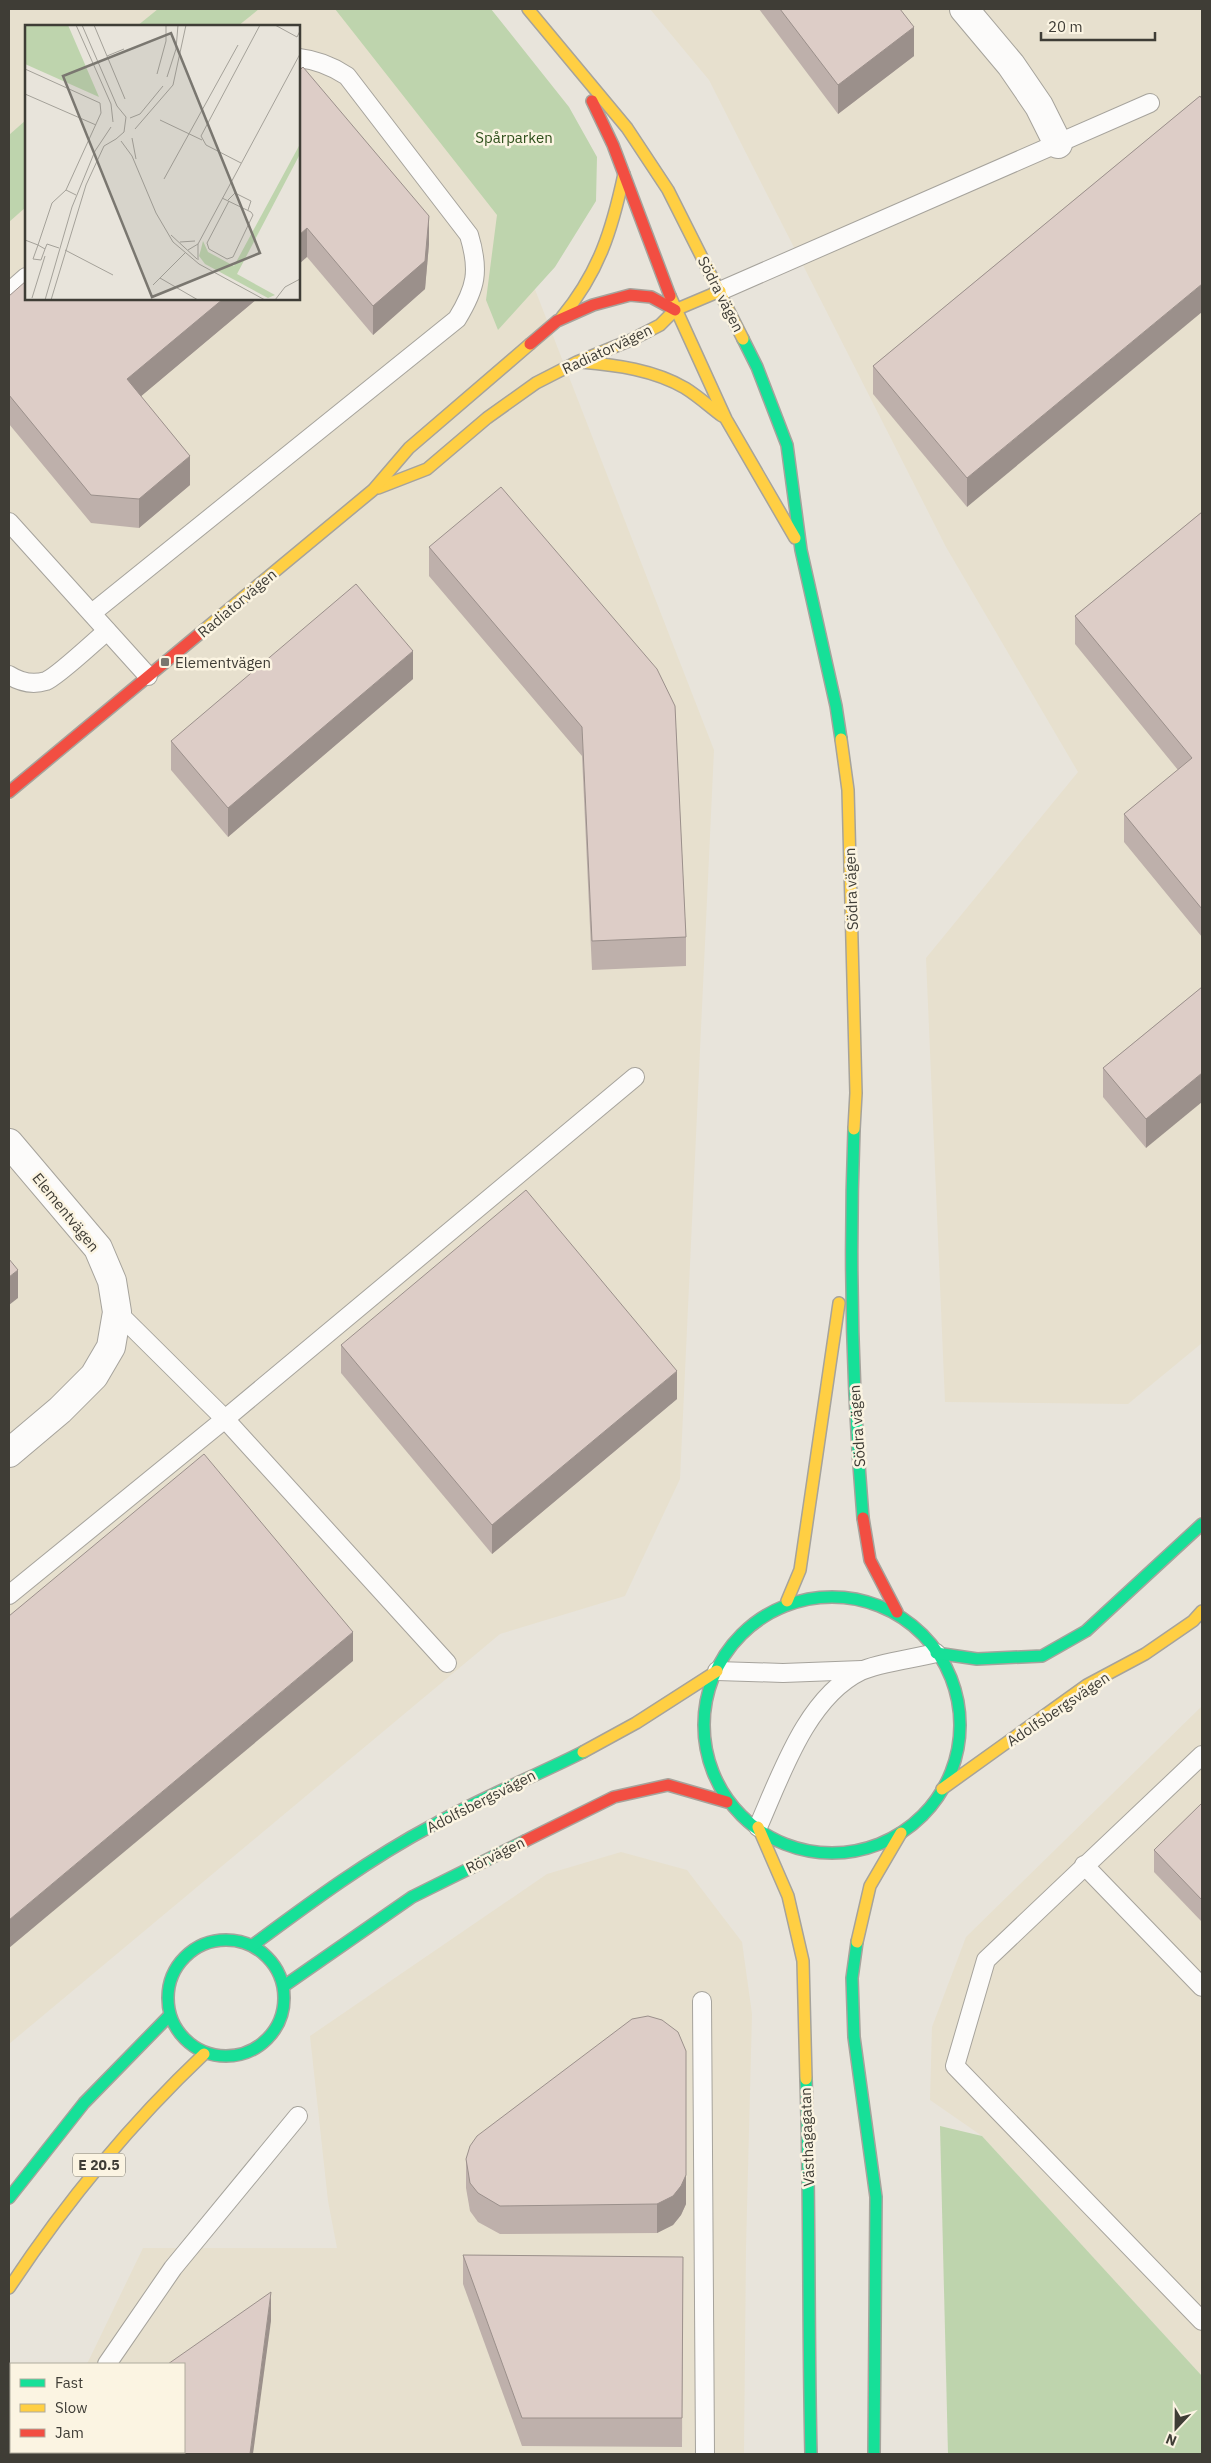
<svg xmlns="http://www.w3.org/2000/svg" width="1211" height="2463" viewBox="0 0 1211 2463" font-family="'IBM Plex Sans',sans-serif">
	<style>
		.built { fill: #e7e0ce; fill-rule: evenodd }
		.green { fill: #bed4ad }
		.lines { fill: none; stroke-linecap: round; stroke-linejoin: round }
		.lane-casing { stroke: #a6a39c; stroke-width: 20 }
		.street-casing { stroke: #a6a39c; stroke-width: 30 }
		.fast-casing { stroke: #a6a39c; stroke-width: 14 }
		.slow-casing { stroke: #a6a39c; stroke-width: 14 }
		.jam-casing { stroke: #a6a39c; stroke-width: 14 }
		.lane { stroke: #fcfbfa; stroke-width: 18 }
		.street { stroke: #fcfbfa; stroke-width: 28 }
		.fast { stroke: #16e098; stroke-width: 11 }
		.slow { stroke: #ffcf43; stroke-width: 11 }
		.jam { stroke: #f24e42; stroke-width: 11 }
		.wall { fill: #beb0ab }
		.shaded-wall { fill: #9b908b }
		.building { fill: #ddcdc7; stroke: #9b908b }
		.poi-dot { fill: #7a7770; stroke: #fbf4e2; stroke-width: 2 }
		.labels { text-anchor: middle; dominant-baseline: central; stroke-width: 5; stroke-linejoin: round; paint-order: stroke }
		.shield { fill: #fbf4e2; stroke: #77746a; stroke-width: 1 }
		.shield-label { font-size: 14px; font-weight: bold; fill: #3f3d36 }
		.park-label { font-size: 15px; fill: #2d4f1a; stroke: #fbf4e2 }
		.street-label { font-size: 15px; fill: #3f3d36; stroke: #fbf4e2 }
		.poi-label { font-size: 15px; fill: #3f3d36; stroke: #fbf4e2; text-anchor: start }
		.inset-road { fill: none; stroke: #a4a199; stroke-width: 1 }
		.view { fill: #7a7770; fill-opacity: 0.15; stroke: #7a7770; stroke-width: 2.5 }
		.inset-edge { fill: none; stroke: #3f3d36; stroke-width: 2.5 }
	</style>
	<rect width="100%" height="100%" fill="#e8e4db"/>
	<g class="built">
		<path d="M9,9H361L494,184L714,750L680,1479L625,1596L500,1634L9,2044ZM26,26H299V299H26Z"/>
		<polygon points="650,9 1202,9 1202,1343 1128,1404 945,1402 926,958 1078,772 946,547 709,80"/>
		<polygon points="1202,1706 1202,2376 982,2136 930,2100 932,2027 966,1937"/>
		<polygon points="621,1852 687,1870 742,1942 752,2014 746,2248 744,2454 44,2454 45,2452 184,2452 184,2364 87,2364 143,2248 337,2248 328,2201 310,2036 547,1874"/>
	</g>
	<g class="green">
		<polygon points="158,9 259,9 238,26 137,26"/>
		<polygon points="335,9 491,9 569,107 597,157 596,201 555,267 498,330 486,300 497,215"/>
		<polygon points="26,120 26,207 9,222 9,135"/>
		<polygon points="940,2126 982,2136 1202,2376 1202,2454 948,2454"/>
	</g>
	<g class="lines">
		<defs>
			<g id="lane">
				<polyline points="720,291 1150,103"/>
				<polyline points="9,292 26,277"/>
				<polyline points="9,522 148,676"/>
				<path d="M92,613L457,319C476,288 480,271 469,235L347,76C332,66 317,60 299,58"/>
				<path d="M9,675C20,682 33,685 46,681C57,677 95,641 107,631"/>
				<polyline points="117,1312 225,1419 447,1663"/>
				<polyline points="9,1595 225,1419 635,1077"/>
				<polyline points="717,1671 783,1673 862,1670"/>
				<polyline points="1202,1755 986,1960 955,2066 1202,2321"/>
				<path d="M758,1827C781,1775 807,1697 861,1671C877,1663 917,1658 936,1653"/>
				<polyline points="1084,1865 1202,1987"/>
				<polyline points="702,2001 705,2454"/>
				<polyline points="107,2364 173,2268 298,2116"/>
				<polyline points="50,2454 51,2452"/>
			</g>
			<g id="street">
				<polyline points="964,9 1011,65 1039,106 1058,144"/>
				<polyline points="9,1143 98,1248 112,1281 117,1312 111,1347 94,1376 60,1410 9,1453"/>
			</g>
			<g id="fast">
				<polyline points="743,339 757,367 787,445 801,550 836,706 841,739"/>
				<path d="M854,1129C849,1260 852,1388 863,1518"/>
				<circle cx="832" cy="1725" r="128"/>
				<polyline points="936,1653 977,1659 1042,1656 1086,1631 1202,1524"/>
				<circle cx="226" cy="1998" r="58"/>
				<polyline points="857,1942 852,1978 854,2037 876,2197 874,2454"/>
				<path d="M253,1945C311,1902 369,1859 433,1825C481,1798 533,1777 583,1752"/>
				<polyline points="284,1986 412,1897 525,1841"/>
				<path d="M806,2079C810,2204 808,2329 811,2454"/>
				<polyline points="9,2198 84,2103 169,2016"/>
			</g>
			<g id="slow">
				<polyline points="528,9 627,128 668,190 743,339"/>
				<polyline points="670,296 726,419 795,538"/>
				<path d="M562,317C599,272 612,230 624,174"/>
				<path d="M581,362C617,365 654,370 685,388C698,396 710,407 722,416"/>
				<polyline points="378,488 427,469 487,418 536,383 577,362 631,340 660,325 675,310 720,291"/>
				<polyline points="204,630 373,490 409,448 530,344"/>
				<polyline points="841,739 848,790 856,1093 854,1129"/>
				<polyline points="787,1601 800,1570 839,1303"/>
				<polyline points="583,1752 636,1723 717,1671"/>
				<polyline points="942,1789 1087,1685 1145,1654 1193,1621 1202,1611"/>
				<polyline points="758,1827 788,1896 803,1961 806,2079"/>
				<polyline points="857,1942 870,1886 901,1833"/>
				<path d="M9,2288C66,2202 129,2125 204,2054"/>
			</g>
			<g id="jam">
				<polyline points="592,101 613,145 670,296"/>
				<polyline points="530,344 557,321 593,305 630,295 651,297 675,310"/>
				<polyline points="9,792 204,630"/>
				<polyline points="863,1518 870,1560 897,1612"/>
				<polyline points="525,1841 614,1797 668,1785 727,1802"/>
			</g>
		</defs>
		<use href="#lane" class="lane-casing"/>
		<use href="#street" class="street-casing"/>
		<use href="#fast" class="fast-casing"/>
		<use href="#slow" class="slow-casing"/>
		<use href="#jam" class="jam-casing"/>
		<use href="#lane" class="lane"/>
		<use href="#street" class="street"/>
		<use href="#fast" class="fast"/>
		<use href="#slow" class="slow"/>
		<use href="#jam" class="jam"/>
	</g>
	<g class="wall">
		<polygon points="759,9 900,9 914,56 838,114"/>
		<polygon points="299,71 429,244 425,289 373,335 307,257"/>
		<polygon points="1200,96 967,507 873,394 873,366"/>
		<polygon points="9,296 26,299 257,299 141,396 190,485 139,528 91,523 9,424"/>
		<polygon points="1202,512 1202,937 1124,842 1124,814 1178,770 1075,644 1075,616"/>
		<polygon points="429,547 675,706 686,937 686,966 592,970 582,756 429,576"/>
		<polygon points="413,679 228,837 171,770 171,741"/>
		<polygon points="1202,987 1146,1148 1103,1097 1103,1068"/>
		<polygon points="341,1345 677,1399 492,1554 341,1373"/>
		<polygon points="1202,1803 1202,1922 1154,1872 1154,1850"/>
		<polygon points="466,2159 686,2204 681,2215 673,2225 657,2233 500,2234 478,2222 470,2211 466,2188"/>
		<polygon points="463,2255 683,2257 682,2447 522,2446 463,2284"/>
	</g>
	<g class="shaded-wall">
		<polygon points="914,27 914,56 838,114 838,85"/>
		<polygon points="429,216 429,244 425,289 373,335 373,306"/>
		<polygon points="307,228 307,257 299,264 299,235"/>
		<polygon points="1202,284 1202,312 967,507 967,478"/>
		<polygon points="223,299 257,299 127,408 127,379"/>
		<polygon points="190,456 190,485 139,528 139,499"/>
		<polygon points="413,651 413,679 228,837 228,808"/>
		<polygon points="1202,1073 1202,1102 1146,1148 1146,1119"/>
		<polygon points="18,1270 18,1298 9,1305 9,1277"/>
		<polygon points="677,1371 677,1399 492,1554 492,1525"/>
		<polygon points="353,1632 353,1661 9,1948 9,1920"/>
		<polygon points="686,2051 686,2204 681,2215 673,2225 657,2233 657,2204"/>
		<polygon points="271,2292 271,2321 253,2454 250,2454"/>
	</g>
	<g class="building">
		<polygon points="780,9 900,9 914,27 838,85"/>
		<polygon points="303,67 429,216 425,261 373,306 307,228 299,235 299,71"/>
		<polygon points="1200,96 1202,99 1202,284 967,478 873,366"/>
		<polygon points="26,281 26,299 223,299 127,379 190,456 139,499 91,495 9,395 9,296"/>
		<polygon points="501,487 657,669 675,706 686,937 592,941 582,727 429,547"/>
		<polygon points="1202,512 1202,909 1124,814 1192,758 1075,616"/>
		<polygon points="356,584 413,651 228,808 171,741"/>
		<polygon points="1202,987 1202,1073 1146,1119 1103,1068"/>
		<polygon points="526,1190 677,1371 492,1525 341,1345"/>
		<polygon points="9,1259 18,1270 9,1277"/>
		<polygon points="204,1454 353,1632 9,1920 9,1616"/>
		<polygon points="1202,1803 1202,1900 1154,1850"/>
		<polygon points="648,2016 662,2020 678,2032 686,2051 686,2175 681,2186 673,2196 657,2204 500,2206 478,2193 470,2183 466,2159 470,2146 477,2136 632,2019"/>
		<polygon points="463,2255 683,2257 682,2418 522,2418"/>
		<polygon points="271,2292 250,2454 67,2454 68,2452 184,2452 184,2364 168,2364"/>
	</g>
	<rect class="poi-dot" x="160" y="657" width="10" height="10" rx="2.5"/>
	<g class="labels">
		<rect class="shield" x="73" y="2153.5" width="52" height="23" rx="4"/>
		<g class="shield-label">
			<text x="99" y="2165">E 20.5</text>
		</g>
		<g class="park-label">
			<text x="514" y="137">Spårparken</text>
		</g>
		<g class="street-label">
			<text transform="translate(721 294) rotate(63)">Södra vägen</text>
			<text transform="translate(607 349) rotate(-25)">Radiatorvägen</text>
			<text transform="translate(237 603) rotate(-40)">Radiatorvägen</text>
			<text transform="translate(851 889) rotate(-92)">Södra vägen</text>
			<text transform="translate(66 1212) rotate(51)">Elementvägen</text>
			<text transform="translate(857 1426) rotate(-94)">Södra vägen</text>
			<text transform="translate(1058 1709) rotate(-34)">Adolfsbergsvägen</text>
			<text transform="translate(481 1801) rotate(-27)">Adolfsbergsvägen</text>
			<text transform="translate(495 1855) rotate(-26)">Rörvägen</text>
			<text transform="translate(807 2137) rotate(-92)">Västhagagatan</text>
		</g>
		<g class="poi-label">
			<text x="175" y="662">Elementvägen</text>
		</g>
	</g>
	<g transform="translate(25 25)">
		<rect width="275" height="275" fill="#e8e4db"/>
		<path d="M0,0H43L74,72L0,39ZM275,119V129L212,249L250,270L243,273L180,239L174,231L176,224L178,216L183,227L209,241Z" fill="#bed4ad"/>
		<path class="inset-road" d="M51,0L86,79L88,97M57,0L92,81L101,92M69,0L100,74M250,0L272,12L275,6M82,31L99,24M0,44L75,78L76,88L41,165L51,170M132,49L141,16V0M142,52L151,24L153,0M0,69L71,100M105,93L115,89L138,61M135,95L177,115M110,104L148,60L161,0M107,113L111,134M91,114L99,107L101,92M96,116L107,131L131,188L148,217L174,239L240,275M216,138L181,120L176,111L235,0M139,154L213,20M197,173L226,187L228,190L208,232L202,234L184,224L182,218L204,176M203,175L210,168L226,176L223,185M146,210L172,234M0,215L13,220L27,178L41,165M155,217L170,216M20,224L13,220L8,234L16,235L20,224L22,219L34,223M40,225L88,250M163,225L173,219L275,29M173,235V219M135,253L173,275M128,260L160,228M7,273L20,231M20,275L47,182L70,126L86,102M26,275L61,160L79,121L91,114M250,275L260,262L275,254"/>
		<path class="view" d="M146,8L235,228L127,272L38,51Z"/>
		<rect width="275" height="275" class="inset-edge"/>
	</g>
	<rect width="1211" height="2463" fill="none" stroke="#3f3d36" stroke-width="20"/>
	<rect x="10" y="2363" width="175" height="90" fill="#fbf4e2" stroke="#b0ab9d"/>
	<rect x="20" y="2379" width="25" height="8" fill="#16e098" stroke="#b0ab9d"/>
	<text x="55" y="2388" font-size="15" fill="#3f3d36">Fast</text>
	<rect x="20" y="2404" width="25" height="8" fill="#ffcf43" stroke="#b0ab9d"/>
	<text x="55" y="2413" font-size="15" fill="#3f3d36">Slow</text>
	<rect x="20" y="2429" width="25" height="8" fill="#f24e42" stroke="#b0ab9d"/>
	<text x="55" y="2438" font-size="15" fill="#3f3d36">Jam</text>
	<g transform="translate(1176 2428) rotate(202)" stroke="#fbf4e2" stroke-width="4" paint-order="stroke">
	<path d="M0-4L9 19L0 12L-9 19Z" fill="#3f3d36"/>
	<text y="-8" font-size="14" font-weight="bold" text-anchor="middle" fill="#3f3d36">N</text>
	</g>
	<path d="M1041 32v8h114v-8" fill="none" stroke="#3f3d36" stroke-width="2.5"/>
	<text x="1048" y="32" font-size="15" fill="#3f3d36" stroke="#fbf4e2" stroke-width="4" paint-order="stroke">20 m</text>
</svg>
